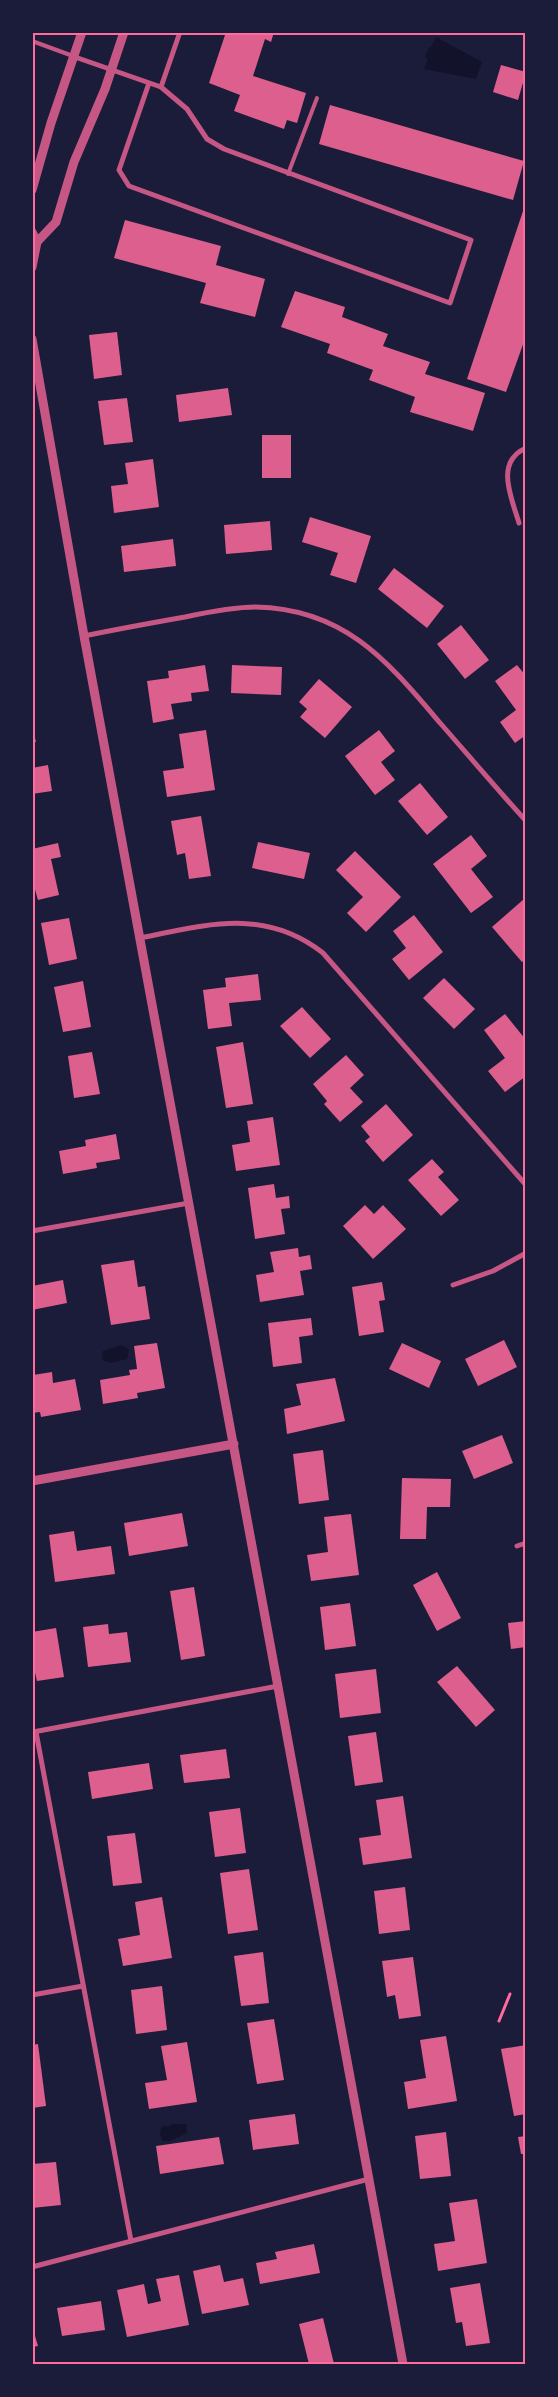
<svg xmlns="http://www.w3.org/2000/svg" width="558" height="2397" viewBox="0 0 558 2397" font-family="Commissioner,sans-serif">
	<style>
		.water { fill: #12122b }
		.building { fill: #dd5f8e }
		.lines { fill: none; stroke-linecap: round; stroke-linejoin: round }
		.path { stroke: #ff6b9d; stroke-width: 3 }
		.service { stroke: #c65784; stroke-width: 4 }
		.minor { stroke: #c65784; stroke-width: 5 }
		.tertiary { stroke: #c65784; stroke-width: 9 }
		.neatline { fill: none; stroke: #ff6b9d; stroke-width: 2 }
	</style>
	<rect width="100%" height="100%" fill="#1b1b3a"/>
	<g class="water">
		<polygon points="436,37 482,62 476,79 424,69 428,59 425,57 429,47 431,47"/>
		<polygon points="121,1345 129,1349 127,1359 110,1363 102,1360 103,1351"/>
		<polygon points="173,2124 186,2124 187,2133 170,2141 163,2141 160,2135 161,2128 165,2125 167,2127"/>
	</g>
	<g class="building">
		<polygon points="226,32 274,32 271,42 265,39 253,76 306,93 297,123 287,120 284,129 234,111 240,95 209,83"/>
		<polygon points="501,65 526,72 518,100 493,92"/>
		<polygon points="330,105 524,161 513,200 319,144"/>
		<polygon points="525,205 526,336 506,392 467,379"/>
		<polygon points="125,220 221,246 216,265 265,279 255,317 200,303 206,283 114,258"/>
		<polygon points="295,291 345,307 342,317 388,334 383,346 430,362 425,374 485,393 473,431 410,412 415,397 369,380 373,370 327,353 330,344 281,327"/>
		<polygon points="117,332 122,375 94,379 89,335"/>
		<polygon points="228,388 232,415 179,422 176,395"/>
		<polygon points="127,398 133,442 104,445 98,401"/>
		<rect x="262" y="435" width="29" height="43"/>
		<polygon points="153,459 159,507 114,513 111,486 128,484 125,463"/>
		<polygon points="310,517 371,536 356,583 330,575 338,553 302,542"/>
		<polygon points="270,521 272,550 226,554 224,525"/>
		<polygon points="173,539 176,566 124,572 121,546"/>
		<polygon points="394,568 444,606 427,628 378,589"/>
		<polygon points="461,625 489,660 465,679 437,644"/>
		<polygon points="205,665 209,691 191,693 192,701 171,704 174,719 153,723 147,681 169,678 168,671"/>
		<polygon points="232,665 282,667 281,695 231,693"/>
		<polygon points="517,665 526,676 526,735 515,743 500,722 516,710 495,681"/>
		<polygon points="319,679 352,707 325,738 300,717 307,709 299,702"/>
		<polygon points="32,726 36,742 32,742"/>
		<polygon points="206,730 215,790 167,797 163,771 184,768 179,734"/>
		<polygon points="379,730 395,751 381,762 395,780 375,795 345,756"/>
		<polygon points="48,765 52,791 32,794 32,768"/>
		<polygon points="420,783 448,817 427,835 398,801"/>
		<polygon points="201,816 211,876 189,879 185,853 177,855 171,821"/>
		<polygon points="471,835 487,856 471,869 493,897 471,913 433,864"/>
		<polygon points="258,842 310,853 304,879 252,868"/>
		<polygon points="58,843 61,857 51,859 59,895 38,900 32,879 32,849"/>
		<polygon points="355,851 401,897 366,932 347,913 363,897 336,870"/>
		<polygon points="524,899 526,901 526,959 522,962 492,927"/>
		<polygon points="414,915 443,952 409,980 392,959 406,948 393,931"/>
		<polygon points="69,918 77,959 49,965 41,923"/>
		<polygon points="258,974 261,1000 229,1003 232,1026 208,1029 203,990 226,987 225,978"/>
		<polygon points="444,978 475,1009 454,1029 423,998"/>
		<polygon points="83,981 91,1027 63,1032 54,987"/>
		<polygon points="302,1007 331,1039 310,1058 280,1026"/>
		<polygon points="505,1014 526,1040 526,1076 505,1092 488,1071 505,1058 484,1030"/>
		<polygon points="243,1042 253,1104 226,1108 216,1047"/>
		<polygon points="92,1052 100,1094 74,1098 68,1056"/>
		<polygon points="346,1055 364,1075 350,1088 363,1102 340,1122 324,1104 327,1101 313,1084"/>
		<polygon points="386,1104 413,1135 383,1162 365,1141 370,1137 361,1126"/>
		<polygon points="273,1117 280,1165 236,1171 232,1145 250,1142 247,1121"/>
		<polygon points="116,1134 120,1159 96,1163 97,1168 63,1174 59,1151 86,1146 85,1140"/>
		<polygon points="432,1159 444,1172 438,1177 459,1200 441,1216 408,1180"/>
		<polygon points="274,1184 276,1198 289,1196 290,1208 281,1209 285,1234 255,1239 248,1188"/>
		<polygon points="365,1205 374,1214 383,1205 406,1229 373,1259 343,1226"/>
		<polygon points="298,1248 299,1257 310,1255 312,1269 300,1271 304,1295 260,1302 256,1275 274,1272 270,1252"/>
		<polygon points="134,1260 138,1287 145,1286 150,1319 111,1325 101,1265"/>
		<polygon points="63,1280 67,1303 32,1310 32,1286"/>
		<polygon points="382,1282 385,1300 379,1301 384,1332 359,1336 352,1287"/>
		<polygon points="311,1318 313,1335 299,1337 302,1363 273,1367 268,1323"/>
		<polygon points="504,1340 517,1367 478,1386 465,1359"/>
		<polygon points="157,1343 165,1388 137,1393 138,1398 103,1404 100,1380 130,1375 129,1370 137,1369 134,1346"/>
		<polygon points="402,1343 441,1361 429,1388 389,1369"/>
		<polygon points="52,1372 53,1383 75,1379 81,1410 41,1417 40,1412 32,1413 32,1388 35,1388 33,1375"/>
		<polygon points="335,1378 345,1421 287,1434 284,1409 301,1405 296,1384"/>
		<polygon points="502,1435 513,1463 474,1479 462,1451"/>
		<polygon points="323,1450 329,1500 299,1504 293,1454"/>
		<polygon points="402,1478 451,1479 450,1507 427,1507 426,1539 400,1539"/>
		<polygon points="182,1513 188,1546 129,1556 124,1523"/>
		<polygon points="351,1514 359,1575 311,1581 307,1555 328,1552 324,1517"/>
		<polygon points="74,1531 77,1551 111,1546 115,1574 55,1582 49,1535"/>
		<polygon points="437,1572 461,1618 437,1631 413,1585"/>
		<polygon points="194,1587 205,1656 181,1660 170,1591"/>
		<polygon points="350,1603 356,1646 325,1650 320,1607"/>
		<polygon points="526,1621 526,1647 511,1649 508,1623"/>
		<polygon points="108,1624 109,1634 127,1632 131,1662 88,1667 83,1627"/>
		<polygon points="56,1628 64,1677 37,1681 32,1660 32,1632"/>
		<polygon points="457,1666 495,1710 476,1727 437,1682"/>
		<polygon points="376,1669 381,1713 340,1718 335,1674"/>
		<polygon points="376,1732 383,1782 355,1786 348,1736"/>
		<polygon points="226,1749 230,1778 184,1783 180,1755"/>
		<polygon points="149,1763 153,1789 92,1799 88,1772"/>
		<polygon points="403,1796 412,1858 363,1865 359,1838 381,1835 376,1800"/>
		<polygon points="240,1808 246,1853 215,1857 209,1812"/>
		<polygon points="135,1833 142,1883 113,1886 107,1836"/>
		<polygon points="249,1869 258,1930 228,1934 220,1873"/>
		<polygon points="405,1887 410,1930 379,1934 374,1891"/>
		<polygon points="162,1897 172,1958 123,1966 118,1939 140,1935 135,1902"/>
		<polygon points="263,1952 269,2003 241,2006 234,1956"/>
		<polygon points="413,1957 421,2016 399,2019 395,1995 387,1997 382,1961"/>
		<polygon points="162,1986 167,2030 136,2034 131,1990"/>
		<polygon points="274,2019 284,2080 257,2084 247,2023"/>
		<polygon points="446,2036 457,2101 408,2109 404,2082 426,2078 420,2040"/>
		<polygon points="187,2042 197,2102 149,2109 145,2083 167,2080 161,2046"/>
		<polygon points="38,2044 46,2106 32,2108 32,2045"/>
		<polygon points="526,2045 526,2114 514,2116 501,2049"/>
		<polygon points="295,2114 299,2144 253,2150 249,2120"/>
		<polygon points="446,2132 451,2176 420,2179 415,2136"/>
		<polygon points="526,2136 526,2154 521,2154 518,2137"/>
		<polygon points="219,2137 224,2164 160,2174 156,2146"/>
		<polygon points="56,2162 61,2205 32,2208 32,2164"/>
		<polygon points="477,2199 487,2263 438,2271 434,2244 455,2241 449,2203"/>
		<polygon points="314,2244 320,2273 260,2284 256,2263 277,2259 275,2252"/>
		<polygon points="220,2265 224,2282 243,2278 249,2305 202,2314 193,2271"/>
		<polygon points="179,2275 189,2325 127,2337 117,2290 144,2284 148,2304 161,2301 156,2279"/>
		<polygon points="480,2283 490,2343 466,2346 462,2322 456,2323 450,2288"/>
		<polygon points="101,2301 105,2330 62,2336 57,2308"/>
		<polygon points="323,2318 334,2364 309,2364 299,2324"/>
		<polygon points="32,2326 38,2346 32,2347"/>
	</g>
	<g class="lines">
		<polyline class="path" points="499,2021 510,1994"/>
		<g class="service">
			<polyline points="32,41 73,56"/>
			<polyline points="288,174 317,98"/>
		</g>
		<g class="minor">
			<polyline points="75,57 161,87 187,109 207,139 224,149 471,240 450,303 129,186 119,170 149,83"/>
			<polyline points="161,87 180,32"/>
			<path d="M519,523C512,499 494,462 526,448"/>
			<path d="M84,636C118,629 151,623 185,617C208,612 232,607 256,607C346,609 388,662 441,724C469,756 497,789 526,821"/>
			<path d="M140,938C206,925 264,907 323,953L526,1185"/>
			<polyline points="32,1231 189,1203"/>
			<polyline points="453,1285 493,1271 526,1253"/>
			<polyline points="517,1546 526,1543"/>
			<polyline points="33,1732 278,1686"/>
			<polyline points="36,1732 131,2241"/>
			<polyline points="32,1995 83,1986"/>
			<polyline points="32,2267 369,2179"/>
		</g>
		<g class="tertiary">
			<polyline points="32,190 51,123 82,32"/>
			<polyline points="32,232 37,242 32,267"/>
			<polyline points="37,242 56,222 74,162 105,89 124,32"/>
			<polyline points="32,339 84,636 403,2364"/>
			<polyline points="32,1481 234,1444"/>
		</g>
	</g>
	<rect width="558" height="2397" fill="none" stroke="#1b1b3a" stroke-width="68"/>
	<rect x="34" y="34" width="490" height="2329" class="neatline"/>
</svg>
